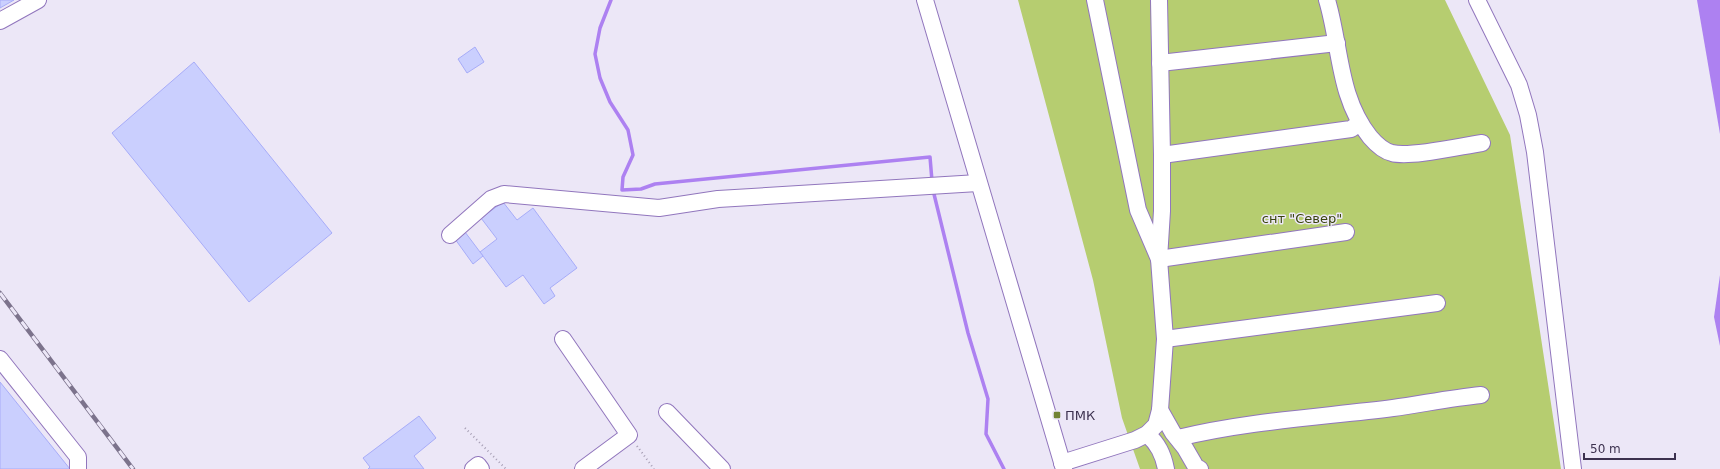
<svg xmlns="http://www.w3.org/2000/svg" width="1720" height="469" viewBox="0 0 1720 469" font-family="'DejaVu Sans',sans-serif">
	<style>
		.green { fill: #b6cd70 }
		.water { fill: #ad81f1 }
		.lines { fill: none; stroke-linecap: round; stroke-linejoin: round }
		.stream { stroke: #ad81f1; stroke-width: 3.5 }
		.building { fill: #cacffe; stroke: #a7acf8 }
		.minor-casing { stroke: #9176bd; stroke-width: 18 }
		.path { stroke: #a59db3; stroke-width: 2; stroke-dasharray: 1 3; stroke-linecap: butt }
		.minor { stroke: #fff; stroke-width: 16 }
		.rail-casing { stroke: #7c738c; stroke-width: 4.5 }
		.rail { stroke: #ece7f7; stroke-width: 3; stroke-dasharray: 9; stroke-linecap: butt }
		.poi-dot { fill: #728434; stroke: #ece7f7; stroke-width: 1.5 }
		.labels { text-anchor: middle; dominant-baseline: central; stroke-width: 3; stroke-linejoin: round; paint-order: stroke }
		.park-label { font-size: 13px; fill: #39440c; stroke: #ece7f7 }
		.poi-label { font-size: 13px; fill: #3c314f; stroke: #ece7f7; text-anchor: start }
	</style>
	<rect width="100%" height="100%" fill="#ece7f7"/>
	<polygon class="green" points="1018,0 1445,0 1510,135 1561,469 1140,469 1122,418 1093,280"/>
	<g class="water">
		<polygon points="1697,0 1720,0 1720,134"/>
		<polygon points="1720,275 1720,346 1714,317"/>
	</g>
	<g class="lines">
		<g class="stream">
			<polyline points="611,0 600,28 595,54 600,78 610,102 628,130 633,155 623,177 622,190 641,189 655,184 930,157 932,181"/>
			<polyline points="933,190 968,333 988,399 986,434 1004,469"/>
		</g>
	</g>
	<g class="building">
		<polygon points="0,0 14,0 0,8"/>
		<polygon points="475,47 484,62 467,73 458,59"/>
		<polygon points="194,62 332,233 249,302 112,133"/>
		<polygon points="503,202 517,220 533,208 577,268 550,288 555,296 544,304 523,275 506,287 480,252 497,239 481,218"/>
		<polygon points="465,232 483,256 473,264 455,239"/>
		<polygon points="0,382 70,469 0,469"/>
		<polygon points="419,416 436,438 414,456 424,469 368,469 370,467 363,458"/>
	</g>
	<g class="lines">
		<defs>
			<g id="minor">
				<polyline points="925,0 1064,469"/>
				<polyline points="1095,0 1138,210 1159,259 1346,232"/>
				<path d="M1327,0C1341,47 1338,97 1370,137C1376,144 1383,151 1392,153C1410,158 1461,146 1482,143"/>
				<polyline points="1477,0 1519,85 1528,115 1535,152 1573,469"/>
				<polyline points="0,21 38,0"/>
				<polyline points="1160,63 1337,43"/>
				<polyline points="1162,155 1351,129 1360,123"/>
				<polyline points="450,235 491,199 504,194 659,208 718,199 978,183"/>
				<polyline points="563,339 629,435 583,469"/>
				<polyline points="1165,339 1437,303"/>
				<polyline points="0,359 78,457 78,469"/>
				<polyline points="1160,410 1173,433 1185,448 1196,467 1200,469"/>
				<polyline points="667,412 722,469"/>
				<path d="M1147,434C1158,444 1163,454 1166,469"/>
				<path d="M1178,438C1248,421 1322,417 1393,408C1422,404 1451,398 1481,395"/>
				<polyline points="1062,463 1135,440 1147,434 1156,425 1160,410 1165,339 1159,259 1162,211 1162,155 1159,0"/>
				<polyline points="473,469 478,465 481,469"/>
			</g>
		</defs>
		<use href="#minor" class="minor-casing"/>
		<g class="path">
			<polyline points="465,428 506,469"/>
			<polyline points="637,446 654,469"/>
		</g>
		<use href="#minor" class="minor"/>
		<defs>
			<polyline id="rail" points="0,293 133,469"/>
		</defs>
		<use href="#rail" class="rail-casing"/>
		<use href="#rail" class="rail"/>
	</g>
	<rect class="poi-dot" x="1053" y="411" width="8" height="8" rx="2"/>
	<g class="labels">
		<g class="park-label">
			<text x="1302" y="218">снт "Север"</text>
		</g>
		<g class="poi-label">
			<text x="1065" y="415">ПМК</text>
		</g>
	</g>
	<path d="M1584 453v6h91v-6" fill="none" stroke="#3c314f" stroke-width="2"/>
	<text x="1590" y="453" font-size="12" fill="#3c314f" stroke="#ece7f7" stroke-width="3" paint-order="stroke">50 m</text>
</svg>
